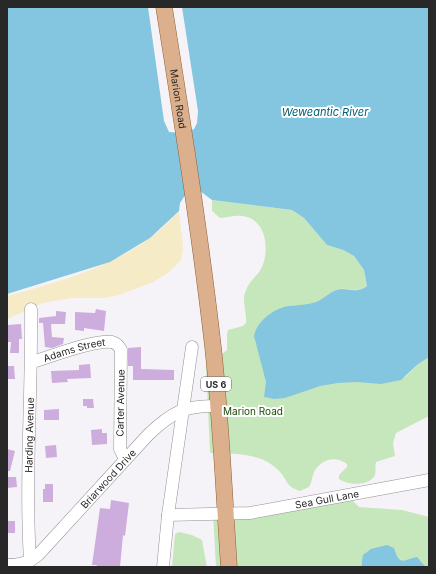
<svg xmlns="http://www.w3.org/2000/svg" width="436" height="574" viewBox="0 0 436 574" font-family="Inter,sans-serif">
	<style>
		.green { fill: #c6e7bc }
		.sand { fill: #f5ebc6 }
		.water { fill: #84c6df }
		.building { fill: #cdaddd }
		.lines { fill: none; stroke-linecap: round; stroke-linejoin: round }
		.minor-casing { stroke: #949195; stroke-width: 13 }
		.major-casing { stroke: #8e5f38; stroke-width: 17 }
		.minor { stroke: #fff; stroke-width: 12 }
		.major { stroke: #dcb08c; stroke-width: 16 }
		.labels { text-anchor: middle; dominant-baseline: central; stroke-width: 4; stroke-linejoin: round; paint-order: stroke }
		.shield { fill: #fff; stroke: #696869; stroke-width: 1 }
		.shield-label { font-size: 9px; font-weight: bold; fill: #292829 }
		.street-label { font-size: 10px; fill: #292829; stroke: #fff }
		.park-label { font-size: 10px; fill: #1a4704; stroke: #fff }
		.water-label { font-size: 11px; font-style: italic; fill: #005d76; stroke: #fff }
	</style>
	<rect width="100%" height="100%" fill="#f6f3f8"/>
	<g class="green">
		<path d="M212,200L292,210L304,218L327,245L343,250L354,256L364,270L367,286C357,293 351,288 340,289C331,290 326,297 319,301C310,306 298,306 288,306L405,377L417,365L429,357V416L396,433L393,443L395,456L376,462C375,466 376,471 375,475C369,487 347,485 339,479V475L347,467V464C336,455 321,459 314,472C312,477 312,482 309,487L300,491C284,486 288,479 278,470C260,452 234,454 210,453L206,366L227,350V334L228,330L243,326L246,323C247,312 241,301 246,290C249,281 258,276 262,267C269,251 267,223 247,217C238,214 229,217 220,218L212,211Z"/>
		<polygon points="345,493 359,507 402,510 429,517 429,567 426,567 420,560 404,567 361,563 361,567 216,567 213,514"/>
		<polygon points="179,532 192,535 202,540 207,567 172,567 175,534"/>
	</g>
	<path class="sand" d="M179,211L183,247L181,260L168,273L153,282L119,295L104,298H71L43,303L7,319V296C56,283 109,268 150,238C161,230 170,220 179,211Z"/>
	<g class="water">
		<path d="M7,7H148L164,121L169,132L181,133L194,129L197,123L198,111L182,7H429V357L417,365L401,380L381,384L357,382L338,383L320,386L285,398L274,399L264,397L266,382L254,336C257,321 274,308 289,306C299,305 307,305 316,302C325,299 330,290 341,289C351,289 358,293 367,286L364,270L354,256L343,250L327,245L304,218L292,210L212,200L200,191L189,189L180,203L179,211L150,238L110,262L7,294Z"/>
		<path d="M387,545L394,548C400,568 404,559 417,557L426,567H361L363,555L371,549Z"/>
	</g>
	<g class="building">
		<polygon points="96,309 106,311 104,331 84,328 84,331 75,330 75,312 95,313"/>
		<polygon points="56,311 66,312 65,324 51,324 52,337 64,338 63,344 52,348 45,347 43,323 39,323 39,318 56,316"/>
		<polygon points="21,324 22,339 19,339 19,353 10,353 11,342 8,342 7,325"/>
		<polygon points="141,347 141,369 174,370 174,380 133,380 133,366 128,366 128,348"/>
		<polygon points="90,364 91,378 67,379 68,382 52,383 51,371 79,370 79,365"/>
		<polygon points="7,366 14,366 15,379 7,379"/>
		<polygon points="83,399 93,399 94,408 87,408 87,406 83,406"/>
		<polygon points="59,409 59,420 44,420 44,410"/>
		<polygon points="102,429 102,433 107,433 107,444 92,445 91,430"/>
		<polygon points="56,445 57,457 46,458 45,446"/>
		<polygon points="7,449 15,451 10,471 7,471"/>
		<polygon points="7,477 16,477 17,487 7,488"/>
		<polygon points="45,484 53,484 53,502 43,502 43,489 45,489"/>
		<polygon points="111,500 129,503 125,536 123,535 120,567 96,567 97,565 92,565 100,508 110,509"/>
		<rect x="7" y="521" width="8" height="12"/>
	</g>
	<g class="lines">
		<defs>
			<g id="minor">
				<path id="s1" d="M192,347L168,515L250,513L429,480"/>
				<path id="s2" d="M32,362C50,357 95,339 112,342C116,343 119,346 121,350L120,449L125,459"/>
				<path id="s3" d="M30,561C25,477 32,393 31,309"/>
				<path id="s4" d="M7,565C20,565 28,563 38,555L148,435C172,412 185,405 218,406"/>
				<polyline points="163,567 168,515"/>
			</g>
			<g id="major">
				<path id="s5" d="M164,7C182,120 200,233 213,347C221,420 224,494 229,567"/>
			</g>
		</defs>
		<use href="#minor" class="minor-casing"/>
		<use href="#major" class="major-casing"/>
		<use href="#minor" class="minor"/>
		<use href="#major" class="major"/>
	</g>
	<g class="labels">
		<rect class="shield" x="201" y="377" width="30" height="14" rx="3"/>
		<g class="shield-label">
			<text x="216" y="384">US 6</text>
		</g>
		<g class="street-label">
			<text stroke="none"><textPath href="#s5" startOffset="93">Marion Road</textPath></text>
			<text stroke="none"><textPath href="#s2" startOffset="44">Adams Street</textPath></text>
			<text transform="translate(120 403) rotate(-89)">Carter Avenue</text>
			<text stroke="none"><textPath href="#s3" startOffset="126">Harding Avenue</textPath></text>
			<text stroke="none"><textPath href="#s4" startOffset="137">Briarwood Drive</textPath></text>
			<text stroke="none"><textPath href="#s1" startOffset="330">Sea Gull Lane</textPath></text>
		</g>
		<g class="park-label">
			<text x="253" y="411">Marion Road</text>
		</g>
		<g class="water-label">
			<text x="325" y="112">Weweantic River</text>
		</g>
	</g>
	<rect width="436" height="574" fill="none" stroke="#292829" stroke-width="16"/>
</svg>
